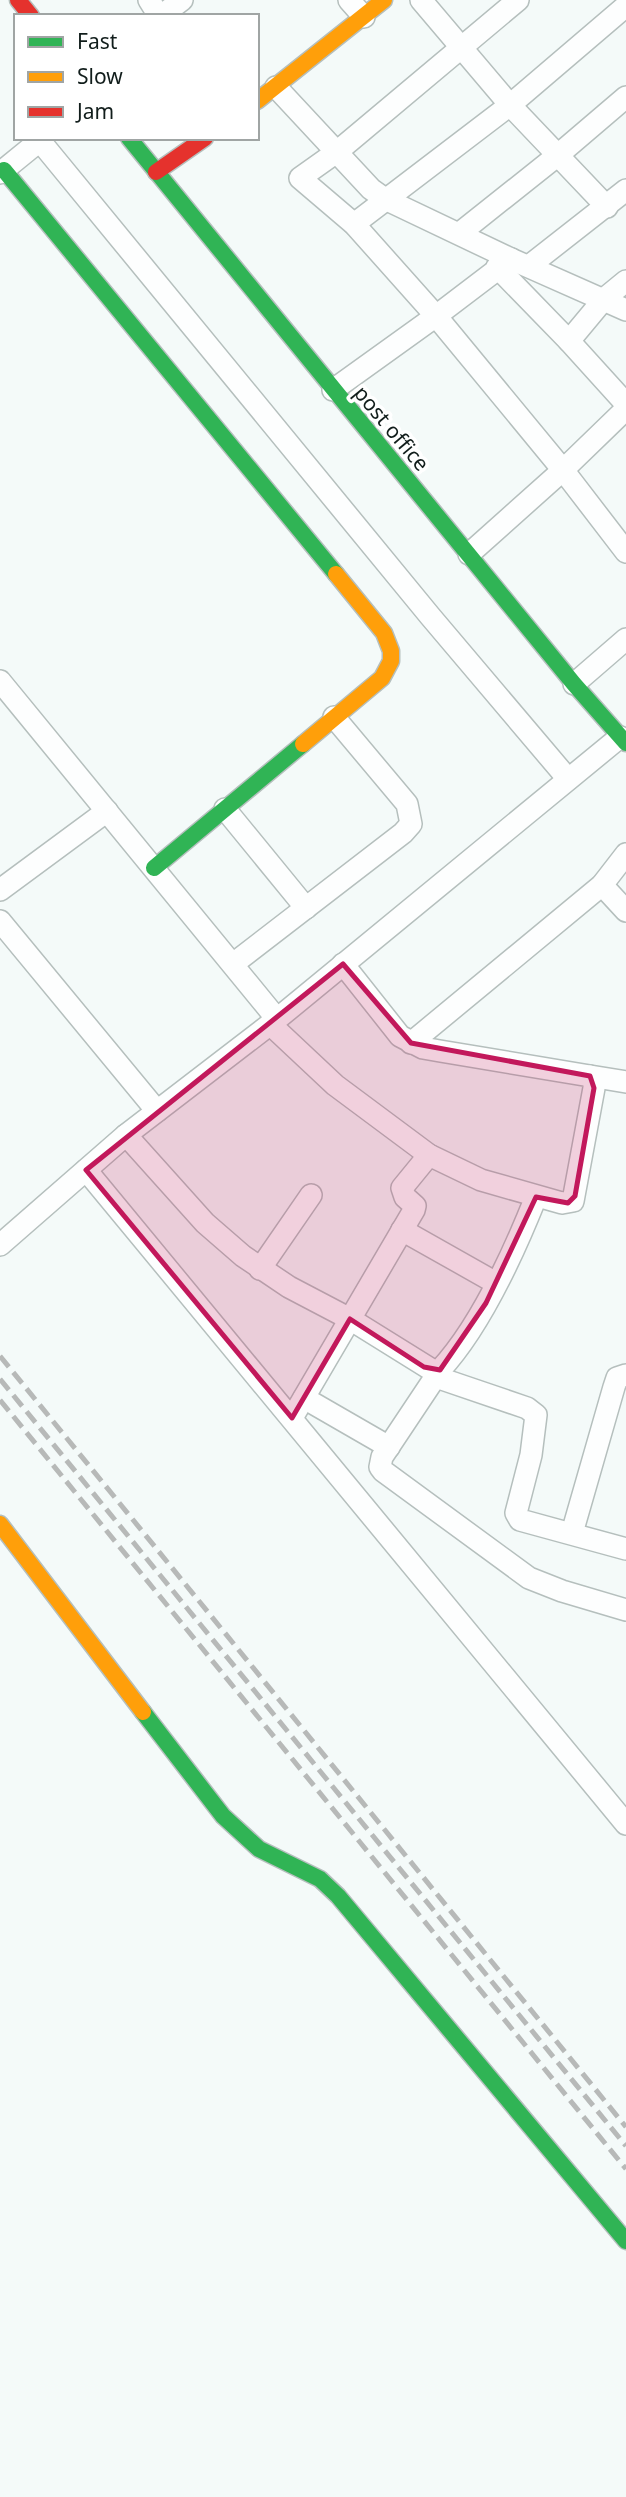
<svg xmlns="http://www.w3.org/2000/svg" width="626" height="2497" viewBox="0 0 626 2497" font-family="'Noto Sans',sans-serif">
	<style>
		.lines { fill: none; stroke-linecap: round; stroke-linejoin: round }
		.street-casing { stroke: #b5bfbd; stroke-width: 24 }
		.fast-casing { stroke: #b5bfbd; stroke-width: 19 }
		.slow-casing { stroke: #b5bfbd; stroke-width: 19 }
		.jam-casing { stroke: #b5bfbd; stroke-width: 19 }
		.street { stroke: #fdfefe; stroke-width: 21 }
		.fast { stroke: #30b455; stroke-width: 16 }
		.slow { stroke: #ff9f0a; stroke-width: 16 }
		.jam { stroke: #e5322d; stroke-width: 16 }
		.rail { stroke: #b7b9b8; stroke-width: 5; stroke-dasharray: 14 7; stroke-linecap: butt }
		.marked { fill: #c2185b; fill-opacity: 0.2; stroke: #c2185b; stroke-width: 5; stroke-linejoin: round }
		.labels { text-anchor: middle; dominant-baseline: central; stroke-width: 7; stroke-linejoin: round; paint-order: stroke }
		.street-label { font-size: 21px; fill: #111d1b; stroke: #fff }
	</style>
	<rect width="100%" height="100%" fill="#f4faf9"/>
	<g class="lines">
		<defs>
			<g id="street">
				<polyline points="149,0 159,16"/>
				<polyline points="349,0 364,17"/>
				<polyline points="421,0 510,105 607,207"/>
				<polyline points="518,0 338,151 300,178 354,224 436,316 563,470 626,552"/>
				<polyline points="161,16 182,0"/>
				<polyline points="276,87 371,189 385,199 511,259 626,310"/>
				<polyline points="40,141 430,616 568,779"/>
				<polyline points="0,173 43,138"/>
				<polyline points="354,224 510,105 626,6"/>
				<polyline points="460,233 558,155 626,97"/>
				<polyline points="529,266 626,190"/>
				<polyline points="497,267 569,341 626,404"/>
				<polyline points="569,341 604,299 626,281"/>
				<polyline points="333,390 436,316 511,259"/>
				<polyline points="469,554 563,470 626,409"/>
				<polyline points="0,681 277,1019"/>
				<polyline points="574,684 626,639"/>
				<polyline points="225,809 306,908"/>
				<polyline points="602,885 626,911"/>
				<polyline points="0,890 107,811"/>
				<polyline points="0,921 157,1111"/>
				<polyline points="233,964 403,833 411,824 407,804 334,717"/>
				<polyline points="270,1024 335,1085 429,1155 481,1180 562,1203 573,1201 594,1088 594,1081 590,1076 440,1051 423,1048 400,1036 343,964"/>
				<polyline points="411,1043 602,885 626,854"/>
				<polyline points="590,1076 626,1082"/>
				<path d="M126,1135L205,1223L243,1256L289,1287L350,1319L432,1370H440C481,1326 514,1252 536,1197"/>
				<polyline points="86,1170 626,1824"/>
				<polyline points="402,1230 496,1283"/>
				<polyline points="0,1245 126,1135 277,1019 620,737"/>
				<polyline points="260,1269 311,1195"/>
				<polyline points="440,1370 382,1457 380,1467 383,1471 529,1578 562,1591 626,1610"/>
				<polyline points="436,1377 527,1408 536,1415 531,1455 516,1513 520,1520 626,1549"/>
				<polyline points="304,1398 389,1447"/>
				<polyline points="292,1418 414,1210 415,1206 405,1197 402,1188 429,1155"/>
				<polyline points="572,1533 614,1387 617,1378 626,1375"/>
			</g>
			<g id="fast">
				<polyline points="129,138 574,684 626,743"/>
				<polyline points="4,170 336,574"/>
				<polyline points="154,868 303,744"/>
				<polyline points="143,1712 223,1816 259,1849 320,1879 338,1896 626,2241"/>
			</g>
			<g id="slow">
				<polyline points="257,101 384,0"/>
				<polyline points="303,744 382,678 391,661 391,651 384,633 336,574"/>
				<polyline points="0,1524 143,1712"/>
			</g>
			<g id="jam">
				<polyline points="18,0 31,16"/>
				<polyline points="156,172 205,138"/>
			</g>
		</defs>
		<use href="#street" class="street-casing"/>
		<use href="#fast" class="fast-casing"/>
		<use href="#slow" class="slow-casing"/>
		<use href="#jam" class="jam-casing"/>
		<use href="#street" class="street"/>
		<use href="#fast" class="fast"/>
		<use href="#slow" class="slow"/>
		<use href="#jam" class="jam"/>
		<g class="rail">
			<polyline points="0,1356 626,2127"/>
			<polyline points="0,1379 626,2146"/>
			<polyline points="0,1400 626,2169"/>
		</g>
	</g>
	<path class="marked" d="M343,964L411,1043L590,1076L594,1088L575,1196L568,1203L536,1197L486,1303L440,1370L424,1367L350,1319L292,1418L86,1170Z"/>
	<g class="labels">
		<g class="street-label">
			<text transform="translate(392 428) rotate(50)">post office</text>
		</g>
	</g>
	<rect x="14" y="14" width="245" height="126" fill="#ffffff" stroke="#a0a5a4" stroke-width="2"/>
	<rect x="28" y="37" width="35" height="10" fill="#30b455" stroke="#a0a5a4" stroke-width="2"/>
	<text x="77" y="49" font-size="21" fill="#111d1b">Fast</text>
	<rect x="28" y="72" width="35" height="10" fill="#ff9f0a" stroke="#a0a5a4" stroke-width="2"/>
	<text x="77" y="84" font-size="21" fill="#111d1b">Slow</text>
	<rect x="28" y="107" width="35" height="10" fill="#e5322d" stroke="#a0a5a4" stroke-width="2"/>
	<text x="77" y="119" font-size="21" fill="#111d1b">Jam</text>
</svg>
